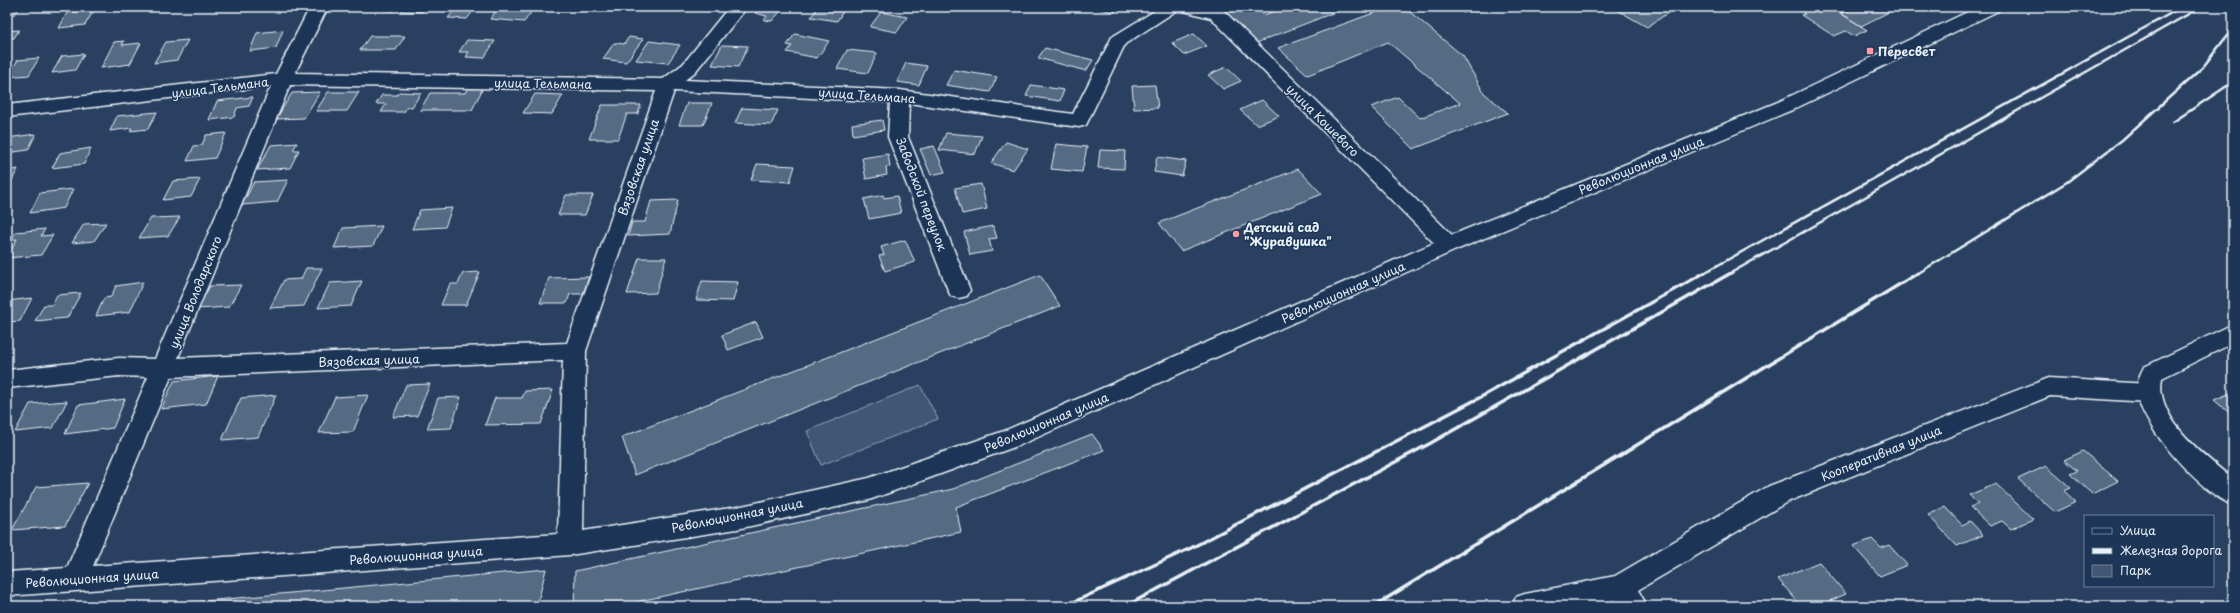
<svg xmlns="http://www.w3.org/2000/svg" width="2240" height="613" viewBox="0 0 2240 613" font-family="'Playpen Sans',sans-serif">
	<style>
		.green { fill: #415774; stroke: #94a4b6 }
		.building { fill: #556a83; stroke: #e8f1f8 }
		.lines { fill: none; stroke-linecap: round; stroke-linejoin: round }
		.minor-casing { stroke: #e8f1f8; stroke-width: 3 }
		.tertiary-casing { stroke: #e8f1f8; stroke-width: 3 }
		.minor { fill: #1d3557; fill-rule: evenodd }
		.tertiary { fill: #1d3557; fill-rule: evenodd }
		.rail-far1 { stroke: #e8f1f8; stroke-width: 2.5 }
		.rail { stroke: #e8f1f8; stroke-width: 3.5 }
		.poi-dot { fill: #ff9aa2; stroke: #1d3557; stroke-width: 1.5 }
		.labels { text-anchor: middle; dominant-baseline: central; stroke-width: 3; stroke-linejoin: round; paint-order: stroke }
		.poi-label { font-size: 12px; font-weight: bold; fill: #e8f1f8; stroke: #1d3557; text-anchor: start }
		.street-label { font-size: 12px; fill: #e8f1f8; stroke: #1d3557 }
	</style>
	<rect width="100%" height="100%" fill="#294061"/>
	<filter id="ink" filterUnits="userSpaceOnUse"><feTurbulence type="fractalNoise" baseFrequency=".025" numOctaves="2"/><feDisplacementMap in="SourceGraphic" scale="8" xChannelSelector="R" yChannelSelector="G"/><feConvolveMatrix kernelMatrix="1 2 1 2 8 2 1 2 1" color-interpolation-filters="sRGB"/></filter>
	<g filter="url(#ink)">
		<polygon class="green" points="920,385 938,419 821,465 807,431"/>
		<g class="building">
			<polygon points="7,7 20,7 15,14 7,15"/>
			<polygon points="379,7 397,7 394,11 377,9"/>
			<polygon points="405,7 426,7 422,12 401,11"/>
			<polygon points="457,7 476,7 467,19 448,18"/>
			<polygon points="499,7 535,7 524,22 490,19"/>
			<polygon points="760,7 784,7 772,21 764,20 767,16 755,13"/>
			<polygon points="818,7 846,7 837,21 811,17"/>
			<polygon points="1089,7 1118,7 1115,12"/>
			<polygon points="1216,7 1255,7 1264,15 1286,7 1348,7 1256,43"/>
			<polygon points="1390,7 1404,7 1463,56 1484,93 1508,113 1413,149 1371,107 1398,97 1420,118 1460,103 1388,42 1308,75 1278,48"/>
			<polygon points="1457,7 1490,7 1475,12 1472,10 1463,13"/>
			<polygon points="1612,7 1677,7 1647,27"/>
			<polygon points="1795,7 1841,7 1846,10 1840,13 1867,30 1854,36 1846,31 1834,36 1801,15 1805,14"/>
			<polygon points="1842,7 1899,7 1861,26 1841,13 1848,11"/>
			<polygon points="94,10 85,25 59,28 67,13"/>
			<polygon points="881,12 907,17 897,32 870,27"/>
			<polygon points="19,30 14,38 7,39 7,31"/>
			<polygon points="283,30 276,48 250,51 257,33"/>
			<polygon points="795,34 829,41 817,58 787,52 792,46 787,45"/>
			<polygon points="1194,34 1207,46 1184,55 1172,43"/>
			<polygon points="370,36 405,36 396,50 360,50"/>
			<polygon points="629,37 643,39 626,62 603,59 614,43 624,44"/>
			<polygon points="188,40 177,60 154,63 166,42"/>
			<polygon points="467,40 495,41 484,58 466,57 469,52 459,52"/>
			<polygon points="124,41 122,45 141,43 130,64 101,68 114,42"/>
			<polygon points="649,41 680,45 668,63 636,60"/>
			<polygon points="722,45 748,46 738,67 712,65"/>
			<polygon points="1045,48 1093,60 1086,71 1038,58"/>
			<polygon points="847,50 877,53 868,73 837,69"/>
			<polygon points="84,54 75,70 52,73 62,56"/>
			<polygon points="39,58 29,75 7,77 18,60"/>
			<polygon points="906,63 927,66 919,85 897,82"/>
			<polygon points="1226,67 1241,81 1223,89 1208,75"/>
			<polygon points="954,70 997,77 990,92 946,85"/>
			<polygon points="1031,85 1064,90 1060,101 1026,96"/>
			<polygon points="1155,85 1158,108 1134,109 1132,86"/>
			<polygon points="468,88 483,88 472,110 420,110 430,93 465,93"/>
			<polygon points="320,92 304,118 276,119 292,93"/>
			<polygon points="328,92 359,92 347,111 316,111"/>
			<polygon points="399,92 421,93 412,107 407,107 404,112 381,112 386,104 376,104 382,95 397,95"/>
			<polygon points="535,94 563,95 552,114 523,113"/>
			<polygon points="253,97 249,106 237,108 234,117 209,120 217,101"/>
			<polygon points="1262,100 1279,116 1257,125 1240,110"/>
			<polygon points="687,103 712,103 703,125 679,125"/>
			<polygon points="602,105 641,105 638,114 627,114 618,139 589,139"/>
			<polygon points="742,108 778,110 771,125 735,123"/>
			<polygon points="157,112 148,129 130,131 132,128 110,131 117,116"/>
			<polygon points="882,120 884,130 853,135 852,124"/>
			<polygon points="226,133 215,158 187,161 194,146 202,145 206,135"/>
			<polygon points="946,133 982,136 975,154 939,150"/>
			<polygon points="36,134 28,150 7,153 7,138"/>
			<polygon points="1006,142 1028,149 1013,170 991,163"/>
			<polygon points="297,143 293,150 299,150 290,168 257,170 271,145"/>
			<polygon points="1056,144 1087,147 1082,172 1051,169"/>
			<polygon points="934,146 945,172 931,175 920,149"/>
			<polygon points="91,148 84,164 52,168 60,153"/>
			<polygon points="1100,150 1125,151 1124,169 1098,168"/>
			<polygon points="888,154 890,167 886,167 887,175 866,179 862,158"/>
			<polygon points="1157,157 1186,161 1182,176 1154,172"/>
			<polygon points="757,164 795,166 790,182 751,180"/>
			<polygon points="18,169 7,190 7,171"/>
			<polygon points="1298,169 1322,194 1181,251 1159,223"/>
			<polygon points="200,179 191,197 163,200 173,181"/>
			<polygon points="288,180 277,202 242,205 254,182"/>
			<polygon points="981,184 987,209 962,214 955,188"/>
			<polygon points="73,189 64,208 30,213 40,193"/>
			<polygon points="566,195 593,195 585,215 558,215"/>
			<polygon points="883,195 884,198 897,196 901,213 869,219 864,199"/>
			<polygon points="678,200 670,234 628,236 632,222 645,222 651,201"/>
			<polygon points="452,208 445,227 412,229 420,210"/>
			<polygon points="180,217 168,236 139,238 151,218"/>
			<polygon points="106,223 94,241 72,243 84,224"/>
			<polygon points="382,226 373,246 334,248 343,228"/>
			<polygon points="993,226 997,238 989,239 992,251 970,255 964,232"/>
			<polygon points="45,229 41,236 53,235 41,255 7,258 17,239 11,240 16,232"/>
			<polygon points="905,240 915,262 885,271 879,256 884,255 881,247"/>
			<polygon points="639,258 666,258 656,293 627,294"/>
			<polygon points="306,268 322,268 304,306 270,308 284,280 301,279"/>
			<polygon points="480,272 466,305 441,305 450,284 458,284 463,273"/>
			<polygon points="1040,275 1060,306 635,475 622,437"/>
			<polygon points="589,277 583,294 570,294 567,303 540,303 549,278"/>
			<polygon points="362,281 351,306 318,308 330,283"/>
			<polygon points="702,281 738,282 733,301 696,300"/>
			<polygon points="143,282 130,312 96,316 104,298 111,297 116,286"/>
			<polygon points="241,285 229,307 197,309 210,286"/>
			<polygon points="81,293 67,318 35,321 44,305 52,305 57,295"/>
			<polygon points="32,298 20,321 7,322 7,301"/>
			<polygon points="756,322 763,337 728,350 722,335"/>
			<polygon points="218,376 206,404 161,409 174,381"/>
			<polygon points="430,384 417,416 393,417 406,385"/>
			<polygon points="553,390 541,424 485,425 495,398 522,398 525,391"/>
			<polygon points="2233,392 2233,416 2214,400"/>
			<polygon points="276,395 258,437 222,440 241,398"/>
			<polygon points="368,395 353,432 319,433 335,397"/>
			<polygon points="461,397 451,428 427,429 438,398"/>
			<polygon points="125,399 113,428 65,434 78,405"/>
			<polygon points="67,401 53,428 15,432 30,404"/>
			<polygon points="1092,434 1104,450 956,507 961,532 617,606 574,606 575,571 953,489"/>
			<polygon points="2083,451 2118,481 2092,494 2070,474 2077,471 2064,460"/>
			<polygon points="2046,466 2071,488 2064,491 2076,502 2055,512 2018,479"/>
			<polygon points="88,483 65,526 12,530 36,487"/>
			<polygon points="1996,484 2033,519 2011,529 2002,521 1990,526 1970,507 1978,504 1969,495"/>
			<polygon points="1945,507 1962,525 1970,521 1983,535 1957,546 1928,515"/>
			<polygon points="1872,539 1881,548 1889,545 1907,565 1880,576 1853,546"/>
			<polygon points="1819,562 1846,594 1818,606 1801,606 1778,579"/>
			<polygon points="546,569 537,606 152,606"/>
		</g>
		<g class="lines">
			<defs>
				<g id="minor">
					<path d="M310,7H328L295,73L663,79L683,64L729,7H747L695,72L685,80L900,90L1073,114L1112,37L1161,7H1210L1223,10L1452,235L1778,102L1978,7H2001L1998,11L1792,110L1456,250L1020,445L869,500L737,529L570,555L7,596V572L67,568L148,377L119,376L7,388V370L119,358L155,359L271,86L7,117V105L276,74ZM1182,7L1184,11L1211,18L1434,243L1004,431L869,478L737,507L583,531L586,351L674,91L890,102L888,137L948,290L951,296L959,298L967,296L970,290L908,137L909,103L1079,127L1086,125L1125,44ZM290,85L656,91L567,343L178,358ZM563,360L558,534L93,566L171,377Z"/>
					<polygon points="2049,378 2148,384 2156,386 2160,393 2156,400 2148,402 2050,396 1787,502 1638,590 1647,606 1618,606 1614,600 1585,606 1512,606 1516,597 1525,594 1615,576 1769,486"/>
				</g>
				<path id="tertiary" d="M2233,324V343L2162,378C2154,418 2206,457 2233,479V505C2202,494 2141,426 2137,393C2136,384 2140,374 2144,367Z"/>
			</defs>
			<use href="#minor" class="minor-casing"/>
			<use href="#tertiary" class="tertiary-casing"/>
			<use href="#minor" class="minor"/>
			<use href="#tertiary" class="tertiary"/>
			<g class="rail-far1">
				<polyline points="2173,122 2233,82"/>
				<polyline points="1702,274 2182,7"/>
				<polyline points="1729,274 2201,7"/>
				<polyline points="1917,274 2067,182 2122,140 2203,67 2233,28"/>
			</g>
			<g class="rail">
				<polyline points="1065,606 1191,548 1481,397 1704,273"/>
				<polyline points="1126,606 1429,444 1731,273"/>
				<polyline points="1374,606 1918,273"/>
			</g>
		</g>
	</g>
	<g class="poi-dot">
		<rect x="1866" y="47" width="8" height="8" rx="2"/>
		<circle cx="1236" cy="234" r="4"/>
	</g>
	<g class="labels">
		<g class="poi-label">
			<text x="1878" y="51">Пересвет</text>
			<text x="1244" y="227">Детский сад<tspan x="1244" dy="14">"Журавушка"</tspan></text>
		</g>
		<g class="street-label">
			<text transform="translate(543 83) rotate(1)">улица Тельмана</text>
			<text transform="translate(220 87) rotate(-7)">улица Тельмана</text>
			<text transform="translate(867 95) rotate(4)">улица Тельмана</text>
			<text transform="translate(1323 120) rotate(45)">улица Кошевого</text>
			<text transform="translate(1641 165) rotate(-22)">Революционная улица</text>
			<text transform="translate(638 167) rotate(-71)">Вязовская улица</text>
			<text transform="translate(922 194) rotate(69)">Заводской переулок</text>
			<text transform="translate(195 292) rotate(-68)">улица Володарского</text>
			<text transform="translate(1343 292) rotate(-24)">Революционная улица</text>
			<text transform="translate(369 360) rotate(-2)">Вязовская улица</text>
			<text transform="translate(1046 422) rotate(-23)">Революционная улица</text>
			<text transform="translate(1881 453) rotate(-22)">Кооперативная улица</text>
			<text transform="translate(737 515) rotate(-11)">Революционная улица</text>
			<text transform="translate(416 555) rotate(-4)">Революционная улица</text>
			<text transform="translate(92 578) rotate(-4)">Революционная улица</text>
		</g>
	</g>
	<rect width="2240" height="613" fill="none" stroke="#1d3557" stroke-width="24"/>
	<rect x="12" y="12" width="2216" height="589" fill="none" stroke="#e8f1f8" stroke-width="1.5" filter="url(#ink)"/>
	<rect x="2084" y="515" width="130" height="72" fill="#1d3557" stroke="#6e8097"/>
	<rect x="2092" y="528" width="20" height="6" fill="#1d3557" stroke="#6e8097"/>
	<text x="2120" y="535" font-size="12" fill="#e8f1f8">Улица</text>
	<rect x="2092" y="548" width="20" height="6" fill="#e8f1f8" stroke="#6e8097"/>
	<text x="2120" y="555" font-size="12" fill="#e8f1f8">Железная дорога</text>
	<rect x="2092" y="565" width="20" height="12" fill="#415774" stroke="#6e8097"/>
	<text x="2120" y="575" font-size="12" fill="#e8f1f8">Парк</text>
</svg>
